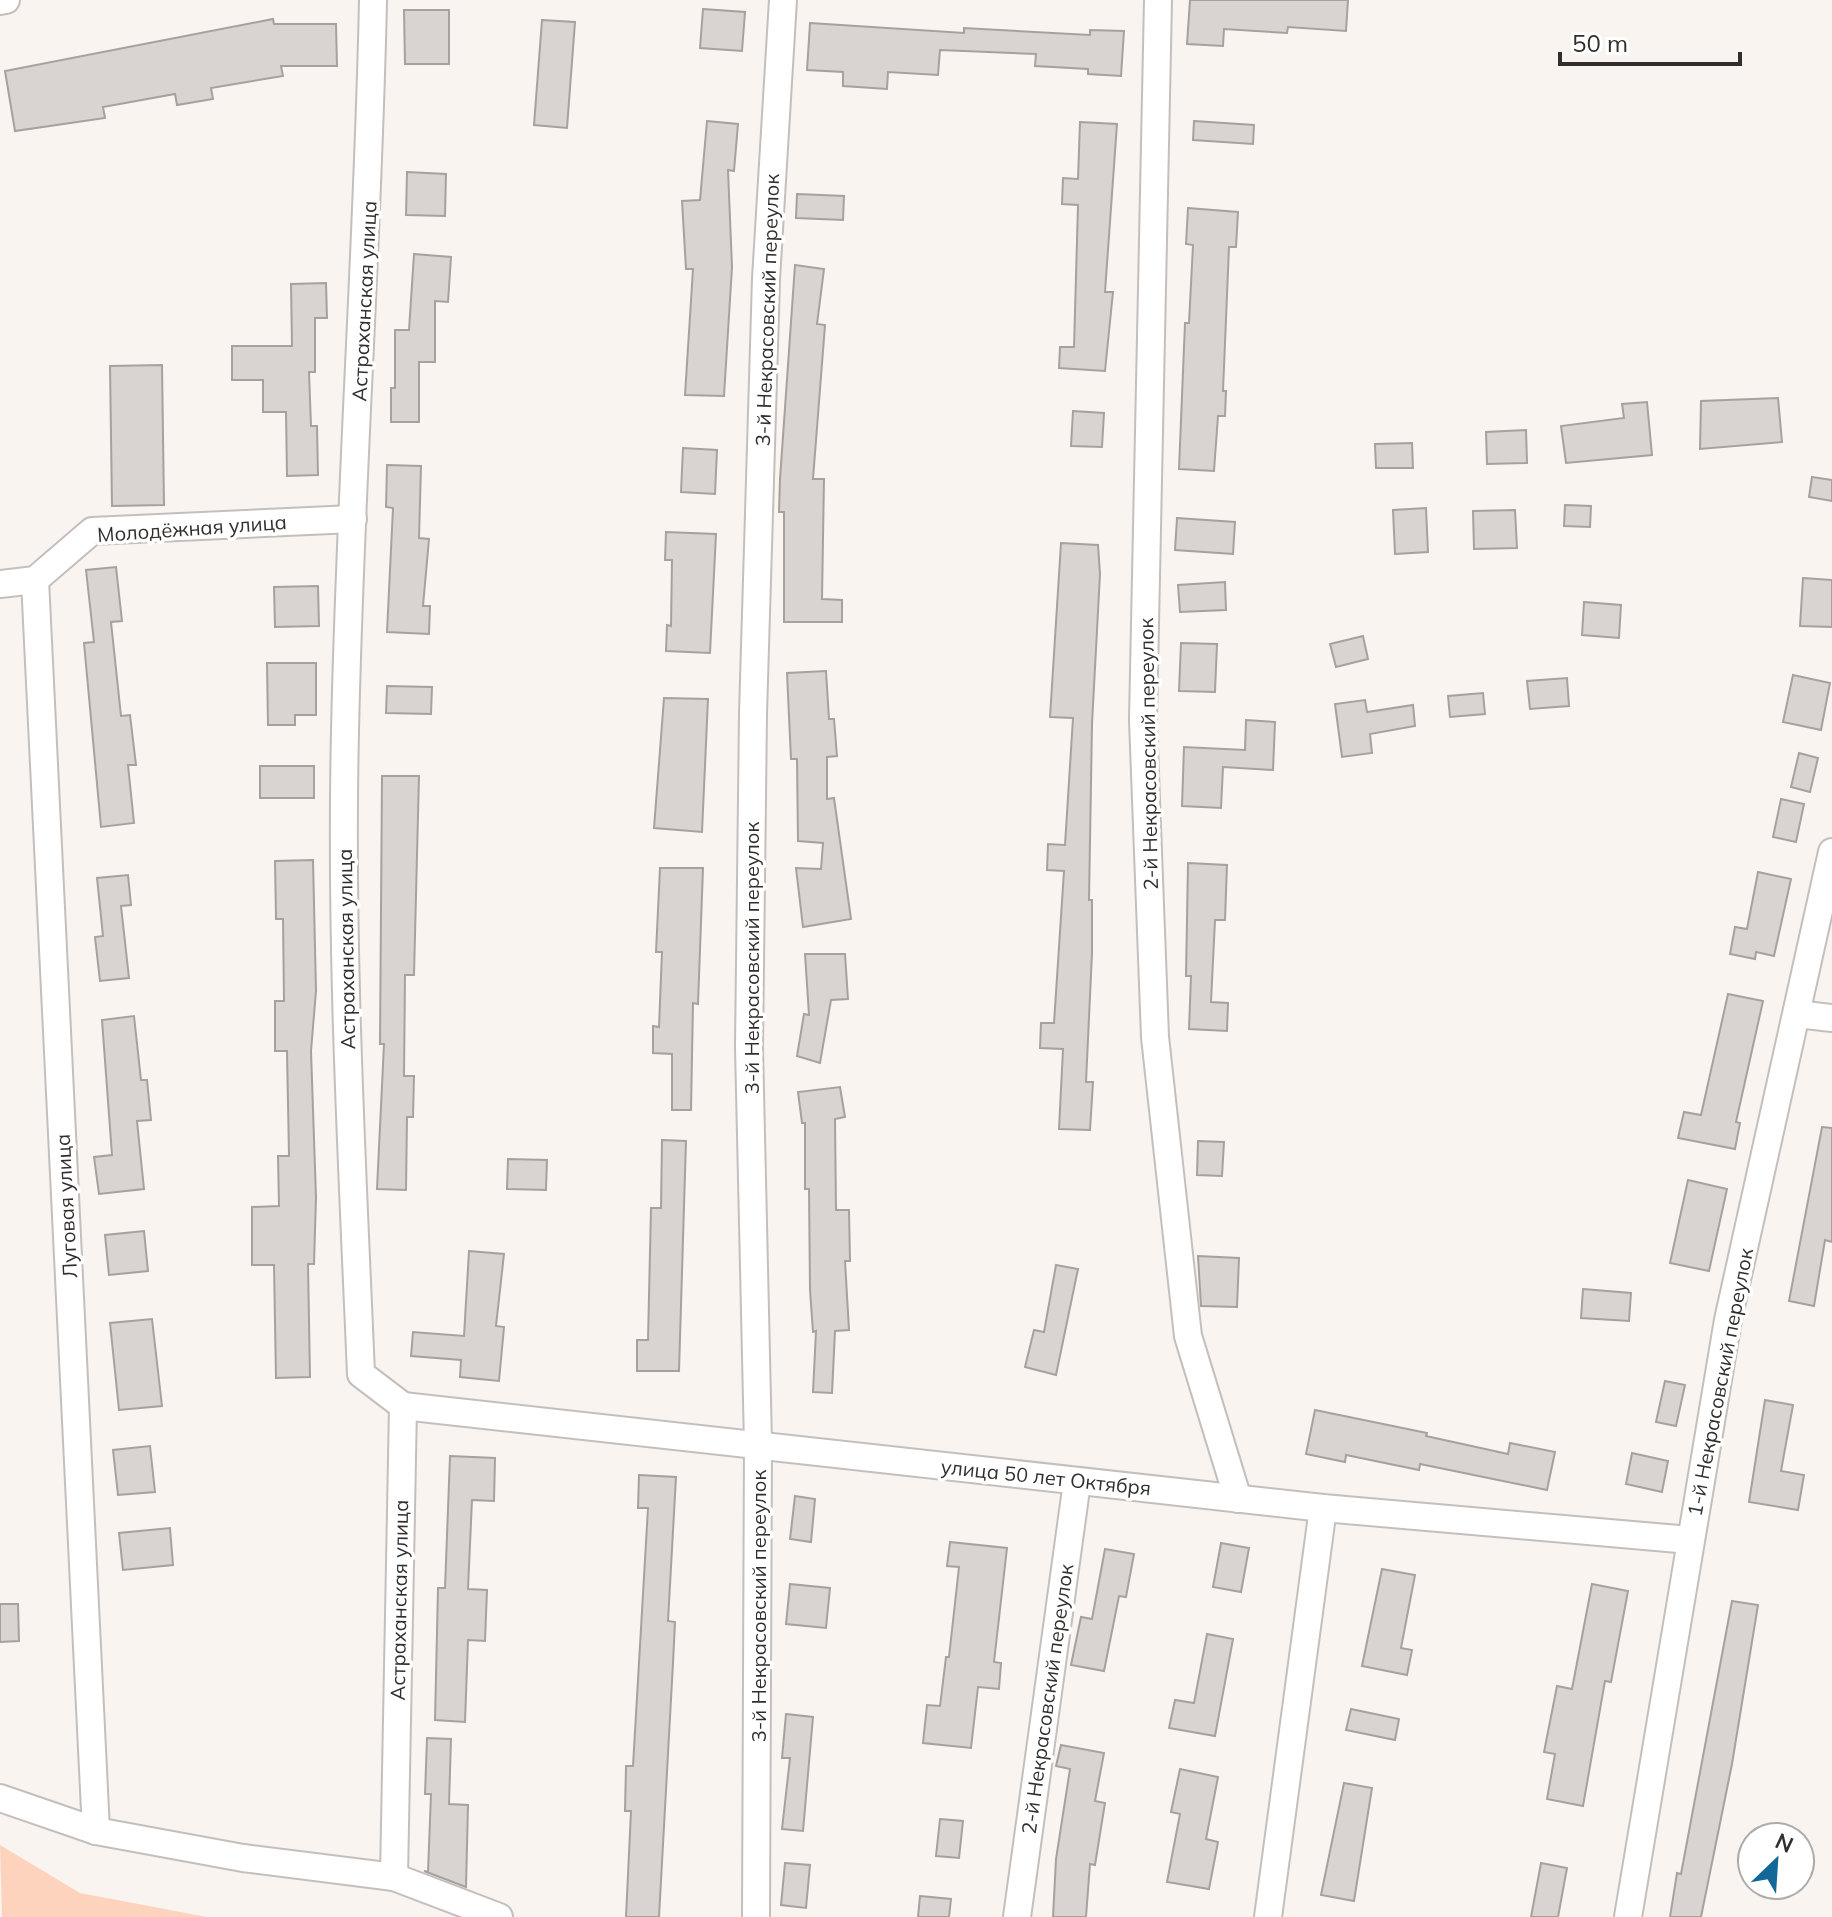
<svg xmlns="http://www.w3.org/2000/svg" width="1832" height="1917" viewBox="0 0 1832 1917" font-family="Mulish,sans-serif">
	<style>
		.green { fill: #fed3be }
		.building { fill: #d9d4d1; stroke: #a6a19e; stroke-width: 2 }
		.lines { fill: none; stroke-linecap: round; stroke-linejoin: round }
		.minor-casing { stroke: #c4bfbc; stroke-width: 30 }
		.minor { stroke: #fff; stroke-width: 26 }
		.labels { text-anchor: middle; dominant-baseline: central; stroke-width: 7; stroke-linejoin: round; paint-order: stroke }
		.street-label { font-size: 20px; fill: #312f2e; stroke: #fff }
	</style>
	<rect width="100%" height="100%" fill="#faf4f1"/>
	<polygon class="green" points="0,1845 80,1893 207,1917 2,1917"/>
	<g class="building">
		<polygon points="1190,0 1348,0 1346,31 1288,27 1287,33 1224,29 1223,46 1187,44"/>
		<polygon points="703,9 745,12 742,51 700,48"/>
		<polygon points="404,10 449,10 449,64 405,64"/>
		<polygon points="273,19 274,24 336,24 337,66 281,66 283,76 211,88 213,99 177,105 175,94 103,107 105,118 15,131 5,71"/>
		<polygon points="542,20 575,22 567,128 534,125"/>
		<polygon points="810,23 964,33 964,28 1090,35 1090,30 1124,31 1121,76 1088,74 1088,69 1035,66 1036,54 940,50 938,75 888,72 887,89 843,86 843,72 807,70"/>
		<polygon points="707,121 738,124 734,171 728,170 732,267 724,396 685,395 693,269 686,269 682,201 700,200"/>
		<polygon points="1194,121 1254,125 1253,144 1193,140"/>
		<polygon points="1080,122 1117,124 1105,292 1113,292 1105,371 1059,368 1060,347 1074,347 1078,205 1062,204 1063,178 1078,179"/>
		<polygon points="407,172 446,174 445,216 406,215"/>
		<polygon points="797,194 844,196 843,220 796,218"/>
		<polygon points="1188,208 1238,212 1236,247 1229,247 1223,391 1226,391 1225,416 1218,416 1214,471 1179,469 1185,323 1189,323 1193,245 1186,244"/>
		<polygon points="414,254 451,257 448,302 435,301 435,362 419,362 419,422 391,422 391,388 395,388 395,330 409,330"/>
		<polygon points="795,265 824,269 817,324 825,325 813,479 824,479 822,599 842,600 842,622 784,622 784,512 779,512 780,479"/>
		<polygon points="326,283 327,318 315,318 315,372 309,372 311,426 317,426 318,475 287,476 286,412 263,412 263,380 232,380 232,346 292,346 291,284"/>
		<polygon points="162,365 164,505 112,506 110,366"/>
		<polygon points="1778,398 1782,442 1700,449 1701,401"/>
		<polygon points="1647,402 1652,455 1566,463 1561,426 1624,418 1622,404"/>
		<polygon points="1073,411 1104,413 1102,447 1071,446"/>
		<polygon points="1526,430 1527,463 1487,464 1486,432"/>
		<polygon points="1412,443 1413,468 1376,468 1375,444"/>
		<polygon points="683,448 717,450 715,494 681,492"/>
		<polygon points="387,465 421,466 419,538 429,539 423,606 430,606 429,634 387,632 393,508 386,507"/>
		<polygon points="1812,477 1832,480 1832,501 1809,497"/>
		<polygon points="1565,505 1591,506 1590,527 1564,526"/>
		<polygon points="1426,508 1428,552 1395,554 1393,510"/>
		<polygon points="1515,510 1517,548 1474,549 1473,511"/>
		<polygon points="1177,518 1235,522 1233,554 1175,550"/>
		<polygon points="666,532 716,534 710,653 666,651 667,625 671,626 672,560 665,560"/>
		<polygon points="1061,543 1098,545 1100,574 1092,724 1089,900 1092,900 1092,953 1086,1082 1093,1082 1090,1130 1059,1129 1063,1049 1040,1048 1041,1023 1054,1023 1064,871 1047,870 1048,844 1065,845 1073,718 1050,717"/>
		<polygon points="116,567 122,621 111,622 121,716 130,715 136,765 128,765 134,823 101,827 84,643 94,642 86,570"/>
		<polygon points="1803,578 1832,580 1832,627 1800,626"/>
		<polygon points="1225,582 1226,610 1180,612 1178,585"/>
		<polygon points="318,586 319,626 275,627 274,587"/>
		<polygon points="1584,602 1621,605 1619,638 1582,635"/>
		<polygon points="1363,636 1368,659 1336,667 1330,644"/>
		<polygon points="1181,643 1217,644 1215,692 1179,691"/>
		<polygon points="267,663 316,663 316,715 295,715 295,725 268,725"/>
		<polygon points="826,671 829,719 834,719 837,756 827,757 827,799 834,798 851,919 803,927 796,868 821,869 823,843 798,841 797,759 791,759 787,673"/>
		<polygon points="1793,675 1830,683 1821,730 1783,722"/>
		<polygon points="1567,678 1569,706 1530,709 1527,681"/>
		<polygon points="387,686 432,687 431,714 386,713"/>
		<polygon points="1483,693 1485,714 1450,717 1448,696"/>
		<polygon points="664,698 708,699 702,832 654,828"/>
		<polygon points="1365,700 1367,712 1413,705 1415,726 1370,734 1372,753 1342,757 1335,704"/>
		<polygon points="1246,720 1275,722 1273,770 1223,767 1221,808 1182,806 1184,747 1245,750"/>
		<polygon points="1799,753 1818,758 1810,792 1791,787"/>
		<rect x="260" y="766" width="54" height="32"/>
		<polygon points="382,776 419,776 414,975 405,975 404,1076 414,1076 413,1117 407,1117 406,1190 377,1189 384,1044 380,1044"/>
		<polygon points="1781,799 1804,804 1796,842 1773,837"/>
		<polygon points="313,860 316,991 311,1051 316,1197 314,1264 308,1264 310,1377 276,1378 274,1265 252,1265 252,1207 279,1206 278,1156 289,1156 287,1051 275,1051 275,1001 284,1001 283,919 276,919 275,861"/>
		<polygon points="1188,863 1227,865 1225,920 1215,920 1211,1002 1228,1003 1227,1031 1189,1029 1191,976 1186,976"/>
		<polygon points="660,868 703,868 698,1004 693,1003 691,1110 672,1110 672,1054 653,1053 653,1026 659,1027 662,952 656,952"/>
		<polygon points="1758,872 1791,879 1774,956 1756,952 1755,959 1730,954 1735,927 1747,929"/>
		<polygon points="128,875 131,905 121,906 129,978 100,981 95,937 103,936 97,878"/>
		<polygon points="805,954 845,954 848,999 831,1000 820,1063 797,1056 804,1014 809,1015"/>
		<polygon points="1728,994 1763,1001 1736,1122 1740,1123 1735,1149 1678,1138 1684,1112 1701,1115"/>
		<polygon points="134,1016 141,1080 147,1080 151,1120 137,1121 144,1189 99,1194 94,1157 112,1155 102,1020"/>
		<polygon points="840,1087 845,1117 835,1119 836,1210 849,1210 850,1261 845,1261 849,1330 835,1331 832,1393 813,1392 816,1331 813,1332 810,1290 809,1189 805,1189 805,1123 802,1123 798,1092"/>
		<polygon points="1822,1127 1832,1128 1832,1242 1825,1240 1814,1306 1789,1301"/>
		<polygon points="662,1140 686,1141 679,1371 637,1371 637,1340 648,1340 651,1208 661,1208"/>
		<polygon points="1198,1141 1224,1142 1222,1176 1197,1175"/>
		<polygon points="508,1159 547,1160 546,1190 507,1189"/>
		<polygon points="1688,1180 1727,1189 1709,1271 1670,1263"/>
		<polygon points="144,1231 148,1271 109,1275 105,1235"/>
		<polygon points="469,1251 504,1254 496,1326 504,1327 499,1381 460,1377 461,1360 411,1356 413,1332 464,1336"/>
		<polygon points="1198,1256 1239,1258 1237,1307 1201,1306"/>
		<polygon points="1056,1265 1078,1269 1056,1375 1025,1367 1034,1330 1044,1332"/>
		<polygon points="1583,1289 1631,1293 1629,1321 1581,1318"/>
		<polygon points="152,1319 162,1406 119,1410 110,1323"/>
		<polygon points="1665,1381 1685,1385 1676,1426 1656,1422"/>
		<polygon points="1765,1400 1793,1405 1781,1471 1804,1475 1798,1510 1749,1502"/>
		<polygon points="1315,1410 1427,1433 1426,1436 1508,1454 1510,1443 1555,1452 1547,1490 1420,1464 1419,1470 1346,1455 1345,1462 1306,1454"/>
		<polygon points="150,1446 155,1492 118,1495 113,1450"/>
		<polygon points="1632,1453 1668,1461 1662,1492 1626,1484"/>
		<polygon points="450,1456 495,1458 494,1501 472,1500 468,1589 487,1590 485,1641 468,1640 465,1722 435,1720 438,1588 445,1588"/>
		<polygon points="639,1475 676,1477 668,1621 675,1622 673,1663 659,1917 626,1917 631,1811 625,1811 626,1766 633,1766 648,1508 638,1508"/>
		<polygon points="795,1496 815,1499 811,1542 790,1539"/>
		<polygon points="170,1528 173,1565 123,1570 119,1533"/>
		<polygon points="950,1542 1007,1548 994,1662 1001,1663 999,1689 978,1687 971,1748 923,1743 927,1705 940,1706 946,1657 949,1657 959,1567 947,1566"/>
		<polygon points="1221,1543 1249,1548 1241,1592 1213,1587"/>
		<polygon points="1105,1549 1134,1554 1126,1597 1119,1596 1104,1671 1071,1665 1081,1617 1092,1619"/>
		<polygon points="1382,1569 1415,1575 1401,1648 1412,1650 1407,1675 1362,1666"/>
		<polygon points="790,1584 830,1588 826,1628 786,1624"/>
		<polygon points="1592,1584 1628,1591 1611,1682 1605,1681 1583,1806 1547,1799 1555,1754 1544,1752 1557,1686 1572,1689"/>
		<polygon points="1732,1601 1758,1605 1732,1764 1701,1917 1670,1917 1677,1873 1681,1874"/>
		<polygon points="0,1604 18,1604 19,1641 0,1642"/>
		<polygon points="1207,1634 1233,1639 1215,1736 1169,1728 1175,1700 1194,1703"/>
		<polygon points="1351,1709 1399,1719 1395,1740 1346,1730"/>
		<polygon points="786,1714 813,1717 803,1831 782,1829 790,1758 782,1758"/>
		<polygon points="427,1738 451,1739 449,1804 468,1805 466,1887 424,1871 428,1872 431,1794 425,1794"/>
		<polygon points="1061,1745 1104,1753 1095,1801 1105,1803 1095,1865 1090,1864 1086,1917 1053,1917 1056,1859 1070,1769 1056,1766"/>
		<polygon points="1180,1769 1218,1777 1206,1839 1218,1842 1209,1889 1167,1882 1180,1814 1171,1812"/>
		<polygon points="1344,1783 1372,1788 1354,1901 1321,1895"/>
		<polygon points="940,1819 963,1821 959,1858 936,1856"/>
		<polygon points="785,1863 810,1865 806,1908 781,1905"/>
		<polygon points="1541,1863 1567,1868 1558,1917 1531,1917"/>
		<polygon points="920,1896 951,1899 949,1917 918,1917"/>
	</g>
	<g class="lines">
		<defs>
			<g id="minor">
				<path d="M373,0C368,244 350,488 345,732C340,946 352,1160 361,1374L403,1406L394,1877"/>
				<polyline points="1158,0 1143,720 1155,1037 1188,1336 1238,1499"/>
				<polyline points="0,1 6,0"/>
				<polyline points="35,580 96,1831"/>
				<polyline points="0,584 35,580 92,531 353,519"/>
				<polyline points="1797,1014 1832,1018"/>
				<polyline points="403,1406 1323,1508 1690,1540"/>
				<polyline points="0,1798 96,1831 243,1858 394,1877 499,1917"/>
				<polyline points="756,1917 758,1444 749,1047 753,714 766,279 783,0"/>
				<polyline points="1017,1917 1077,1482"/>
				<polyline points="1268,1917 1323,1508"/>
				<polyline points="1628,1917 1728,1320 1832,852"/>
			</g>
		</defs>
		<use href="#minor" class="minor-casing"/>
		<use href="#minor" class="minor"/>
	</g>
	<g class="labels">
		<g class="street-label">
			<text transform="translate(364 301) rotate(-87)">Астраханская улица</text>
			<text transform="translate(767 310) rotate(-88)">3-й Некрасовский переулок</text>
			<text transform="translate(192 528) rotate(-4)">Молодёжная улица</text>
			<text transform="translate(1148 754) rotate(-91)">2-й Некрасовский переулок</text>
			<text transform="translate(346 949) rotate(-91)">Астраханская улица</text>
			<text transform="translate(751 958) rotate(-90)">3-й Некрасовский переулок</text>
			<text transform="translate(66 1206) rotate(-93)">Луговая улица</text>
			<text transform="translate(1720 1382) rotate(-79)">1-й Некрасовский переулок</text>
			<text transform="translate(1046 1477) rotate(6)">улица 50 лет Октября</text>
			<text transform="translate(399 1600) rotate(-89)">Астраханская улица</text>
			<text transform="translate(758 1606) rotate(-90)">3-й Некрасовский переулок</text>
			<text transform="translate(1047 1699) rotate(-82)">2-й Некрасовский переулок</text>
		</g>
	</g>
	<g transform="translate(1776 1861) rotate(25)"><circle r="38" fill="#ffffff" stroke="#adacab" stroke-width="2"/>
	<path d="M0-6L14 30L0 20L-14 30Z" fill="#126899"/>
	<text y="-12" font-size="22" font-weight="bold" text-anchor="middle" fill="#312f2e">N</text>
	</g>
	<path d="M1560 52v12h180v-12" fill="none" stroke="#312f2e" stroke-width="4"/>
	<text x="1572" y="52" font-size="24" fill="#312f2e" stroke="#ffffff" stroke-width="6" paint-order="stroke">50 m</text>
</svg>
